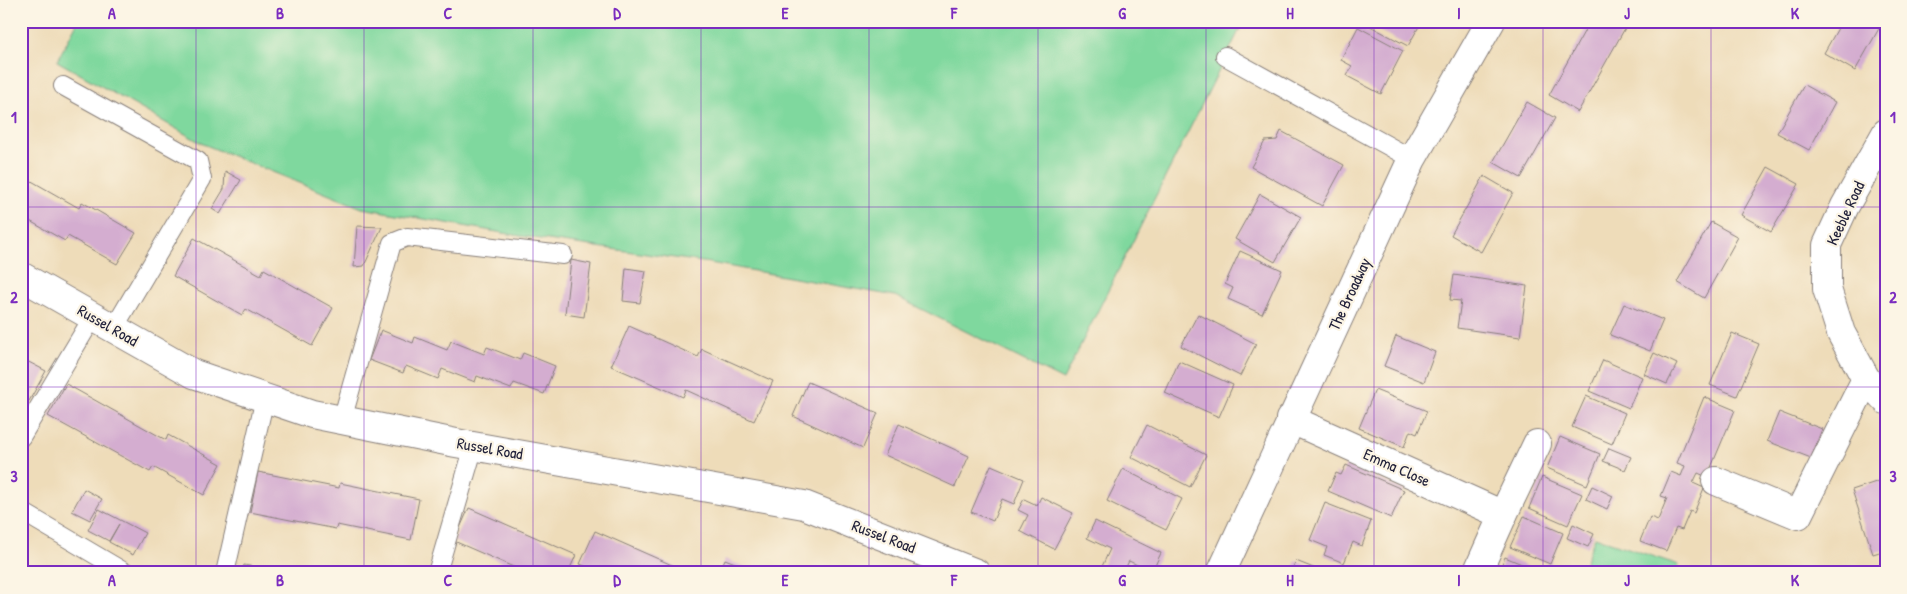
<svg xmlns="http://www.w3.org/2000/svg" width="1907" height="594" viewBox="0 0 1907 594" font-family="'Patrick Hand',sans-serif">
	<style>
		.green { fill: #7fd89e; stroke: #507d6c }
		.building { fill: #d4add0 }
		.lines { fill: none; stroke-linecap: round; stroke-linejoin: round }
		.service-casing { stroke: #887f7a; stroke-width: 20 }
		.minor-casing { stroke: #887f7a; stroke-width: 30 }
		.service { stroke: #fff; stroke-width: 18 }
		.minor { stroke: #fff; stroke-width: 28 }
		.grid { fill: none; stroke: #7b2cbf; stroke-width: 1; stroke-opacity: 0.55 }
		.labels { text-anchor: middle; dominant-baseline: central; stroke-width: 4.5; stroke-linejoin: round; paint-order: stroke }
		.street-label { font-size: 16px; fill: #22223b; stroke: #fcf5e5 }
		.neatline { fill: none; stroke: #7b2cbf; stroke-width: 2 }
		.grid-label { font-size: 16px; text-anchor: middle; font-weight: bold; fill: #7b2cbf }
	</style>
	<rect width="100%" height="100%" fill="#fcf5e5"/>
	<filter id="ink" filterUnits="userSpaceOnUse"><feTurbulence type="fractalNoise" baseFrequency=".02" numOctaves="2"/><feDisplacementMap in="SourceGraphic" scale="10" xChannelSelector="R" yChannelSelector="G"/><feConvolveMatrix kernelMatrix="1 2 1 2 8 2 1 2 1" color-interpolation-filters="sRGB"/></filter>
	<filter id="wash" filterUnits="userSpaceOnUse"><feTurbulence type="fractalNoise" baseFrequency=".0096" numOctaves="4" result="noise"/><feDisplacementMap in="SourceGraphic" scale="20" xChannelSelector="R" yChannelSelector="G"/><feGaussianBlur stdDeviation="1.12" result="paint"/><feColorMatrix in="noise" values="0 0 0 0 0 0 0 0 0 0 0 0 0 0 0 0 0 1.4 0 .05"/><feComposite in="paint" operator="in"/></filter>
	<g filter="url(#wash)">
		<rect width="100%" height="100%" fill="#eedcb9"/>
		<g class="green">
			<polygon points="78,21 1244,21 1063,380 895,296 710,263 520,236 362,208 203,144 57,61"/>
			<polygon points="1595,537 1679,565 1676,573 1581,573"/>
		</g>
		<g id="blocks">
			<g class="building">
				<polygon points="1373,21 1422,21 1408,46 1370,26"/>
				<polygon points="1590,21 1629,21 1578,112 1549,95"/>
				<polygon points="1842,21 1873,21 1881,25 1855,71 1824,53"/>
				<polygon points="1358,27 1403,51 1381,94 1347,76 1352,66 1341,60"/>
				<polygon points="1804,85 1835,102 1809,150 1777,133"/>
				<polygon points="1527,102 1555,118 1521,178 1493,162"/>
				<polygon points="1281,131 1344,165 1322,206 1251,167 1265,141 1277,140"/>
				<polygon points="1768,167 1799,184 1771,232 1741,215"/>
				<polygon points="225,171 241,180 220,214 212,209 224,189"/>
				<polygon points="21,175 79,208 82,202 136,233 117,264 68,236 65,241 21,216"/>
				<polygon points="1484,176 1513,193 1481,252 1451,235"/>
				<polygon points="1260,194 1301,217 1275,262 1235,239"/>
				<polygon points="1711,222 1738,237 1704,298 1677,282"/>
				<polygon points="357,226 382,227 364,266 354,267"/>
				<polygon points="194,238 261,275 264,269 333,308 312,346 246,309 242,315 173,276"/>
				<polygon points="1240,251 1282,270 1262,314 1228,299 1233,288 1225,284"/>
				<polygon points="571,260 591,264 584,317 565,314"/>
				<polygon points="626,268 646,271 640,303 623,301"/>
				<polygon points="1454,275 1527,286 1520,337 1457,328 1461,301 1450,300"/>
				<polygon points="1624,304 1663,320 1650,351 1610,335"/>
				<polygon points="1198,314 1256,344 1240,376 1181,346"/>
				<polygon points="629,326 698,357 702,349 773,381 754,421 686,390 683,397 611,366"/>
				<polygon points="381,330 413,343 415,337 447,350 451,341 484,354 487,347 520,360 523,353 555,366 544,394 514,383 511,389 477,376 475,382 442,369 438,379 406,366 403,373 369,360"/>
				<polygon points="1732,333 1759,344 1737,396 1710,385"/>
				<polygon points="1396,336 1435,352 1424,382 1384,366"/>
				<polygon points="1654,353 1677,364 1667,384 1644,374"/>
				<polygon points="21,358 46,371 29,401 21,397"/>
				<polygon points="1603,360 1642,377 1629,408 1589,391"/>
				<polygon points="1179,361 1233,385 1219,417 1165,393"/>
				<polygon points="808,382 878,413 863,448 793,416"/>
				<polygon points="66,384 166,440 168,435 221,464 204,495 153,467 150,472 48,416"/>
				<polygon points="1375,390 1427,411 1417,434 1410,431 1404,447 1359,428"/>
				<polygon points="1586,396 1625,413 1612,444 1572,427"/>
				<polygon points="1704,397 1735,410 1707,477 1698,473 1693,483 1704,488 1694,513 1690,511 1682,530 1676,528 1666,551 1640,541 1650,517 1658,520 1667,498 1661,496 1671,472 1681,476 1685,466 1677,463"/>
				<polygon points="1779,412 1822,429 1811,458 1767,441"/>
				<polygon points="899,424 969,456 955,487 885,455"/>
				<polygon points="1147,425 1206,455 1190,487 1131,457"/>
				<polygon points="1560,437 1600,454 1587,485 1547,468"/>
				<polygon points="1609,448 1631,457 1625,470 1603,461"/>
				<polygon points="991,465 1024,479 1014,504 1002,499 993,521 971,512"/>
				<polygon points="1346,465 1404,490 1391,518 1328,491 1336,473 1341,475"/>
				<polygon points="1123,469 1182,499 1166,530 1107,501"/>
				<polygon points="258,472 339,488 340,483 419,499 411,540 337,525 336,529 250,512"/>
				<polygon points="1542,477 1582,494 1568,525 1529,508"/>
				<polygon points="1885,479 1886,550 1873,554 1852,490"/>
				<polygon points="1592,486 1613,496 1607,509 1586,499"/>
				<polygon points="84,489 102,499 90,520 72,511"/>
				<polygon points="1041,497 1073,513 1054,549 1020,531 1028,515 1018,510 1024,499 1037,505"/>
				<polygon points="1325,503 1371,521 1362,546 1353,542 1344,563 1324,555 1327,547 1310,540"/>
				<polygon points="469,508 576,555 568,573 527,573 454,541"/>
				<polygon points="99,509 145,533 133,555 109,542 119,524 109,541 88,530"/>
				<polygon points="1524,516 1563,533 1550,564 1510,547"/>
				<polygon points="1095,521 1161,553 1152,572 1129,561 1123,573 1099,573 1110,549 1087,538"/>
				<polygon points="1573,524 1594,534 1588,547 1567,538"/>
				<polygon points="595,531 690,573 601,573 580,564"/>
				<polygon points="1505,557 1543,573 1498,573"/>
				<polygon points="725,559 760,573 719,573"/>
				<polygon points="1296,561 1326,573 1291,573"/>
				<polygon points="244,565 266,569 265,573 242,573"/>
				<polygon points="1554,566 1570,573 1551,573"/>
			</g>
		</g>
	</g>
	<g filter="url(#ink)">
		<use href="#blocks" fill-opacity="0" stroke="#887f7a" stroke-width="1"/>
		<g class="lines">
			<defs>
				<g id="service">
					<polyline points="1225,56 1412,159"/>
					<polyline points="63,86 198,161 202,179 114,328"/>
					<polyline points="342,420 392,243 407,237 563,255"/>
					<polyline points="21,437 93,317"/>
					<polyline points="21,511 126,573"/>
					<polyline points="225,573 265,398"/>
					<polyline points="437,573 474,446"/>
				</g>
				<g id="minor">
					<polyline points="1886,133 1845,206 1827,245 1827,289 1841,333 1866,379 1886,400"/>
					<polyline points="21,276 194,374 312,414 456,443 804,505 976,573"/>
					<polyline points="1290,419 1503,515 1537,444"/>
					<polyline points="1716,481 1798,515 1866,379"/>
					<polyline points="1221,573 1412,159 1491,21"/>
					<polyline points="1477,573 1503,515"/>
				</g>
			</defs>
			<use href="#service" class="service-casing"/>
			<use href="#minor" class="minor-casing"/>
			<use href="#service" class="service"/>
			<use href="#minor" class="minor"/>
		</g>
	</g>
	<path class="grid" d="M196,21V573M364,21V573M533,21V573M701,21V573M869,21V573M1038,21V573M1206,21V573M1374,21V573M1543,21V573M1711,21V573M21,207H1886M21,387H1886"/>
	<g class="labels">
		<g class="street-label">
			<text transform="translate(1845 213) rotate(-65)">Keeble Road</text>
			<text transform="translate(1349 294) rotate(-65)">The Broadway</text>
			<text transform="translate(108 325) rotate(30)">Russel Road</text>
			<text transform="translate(490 448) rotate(10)">Russel Road</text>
			<text transform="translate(1397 467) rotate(24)">Emma Close</text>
			<text transform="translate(884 536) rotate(21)">Russel Road</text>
		</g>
	</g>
	<rect width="1907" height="594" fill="none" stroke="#fcf5e5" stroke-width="55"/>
	<rect x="28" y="28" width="1852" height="538" class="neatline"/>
	<g class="grid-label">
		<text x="112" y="19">A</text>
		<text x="280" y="19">B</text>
		<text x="448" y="19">C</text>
		<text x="617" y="19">D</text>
		<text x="785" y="19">E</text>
		<text x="954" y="19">F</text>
		<text x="1122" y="19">G</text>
		<text x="1290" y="19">H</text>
		<text x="1459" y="19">I</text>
		<text x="1627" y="19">J</text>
		<text x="1795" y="19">K</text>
		<text x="14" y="123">1</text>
		<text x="1893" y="123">1</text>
		<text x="14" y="303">2</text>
		<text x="1893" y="303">2</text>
		<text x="14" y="482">3</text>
		<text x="1893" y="482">3</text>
		<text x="112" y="586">A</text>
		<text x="280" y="586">B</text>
		<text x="448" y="586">C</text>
		<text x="617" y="586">D</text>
		<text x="785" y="586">E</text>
		<text x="954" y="586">F</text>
		<text x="1122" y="586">G</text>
		<text x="1290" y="586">H</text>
		<text x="1459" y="586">I</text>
		<text x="1627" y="586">J</text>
		<text x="1795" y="586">K</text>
	</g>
</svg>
